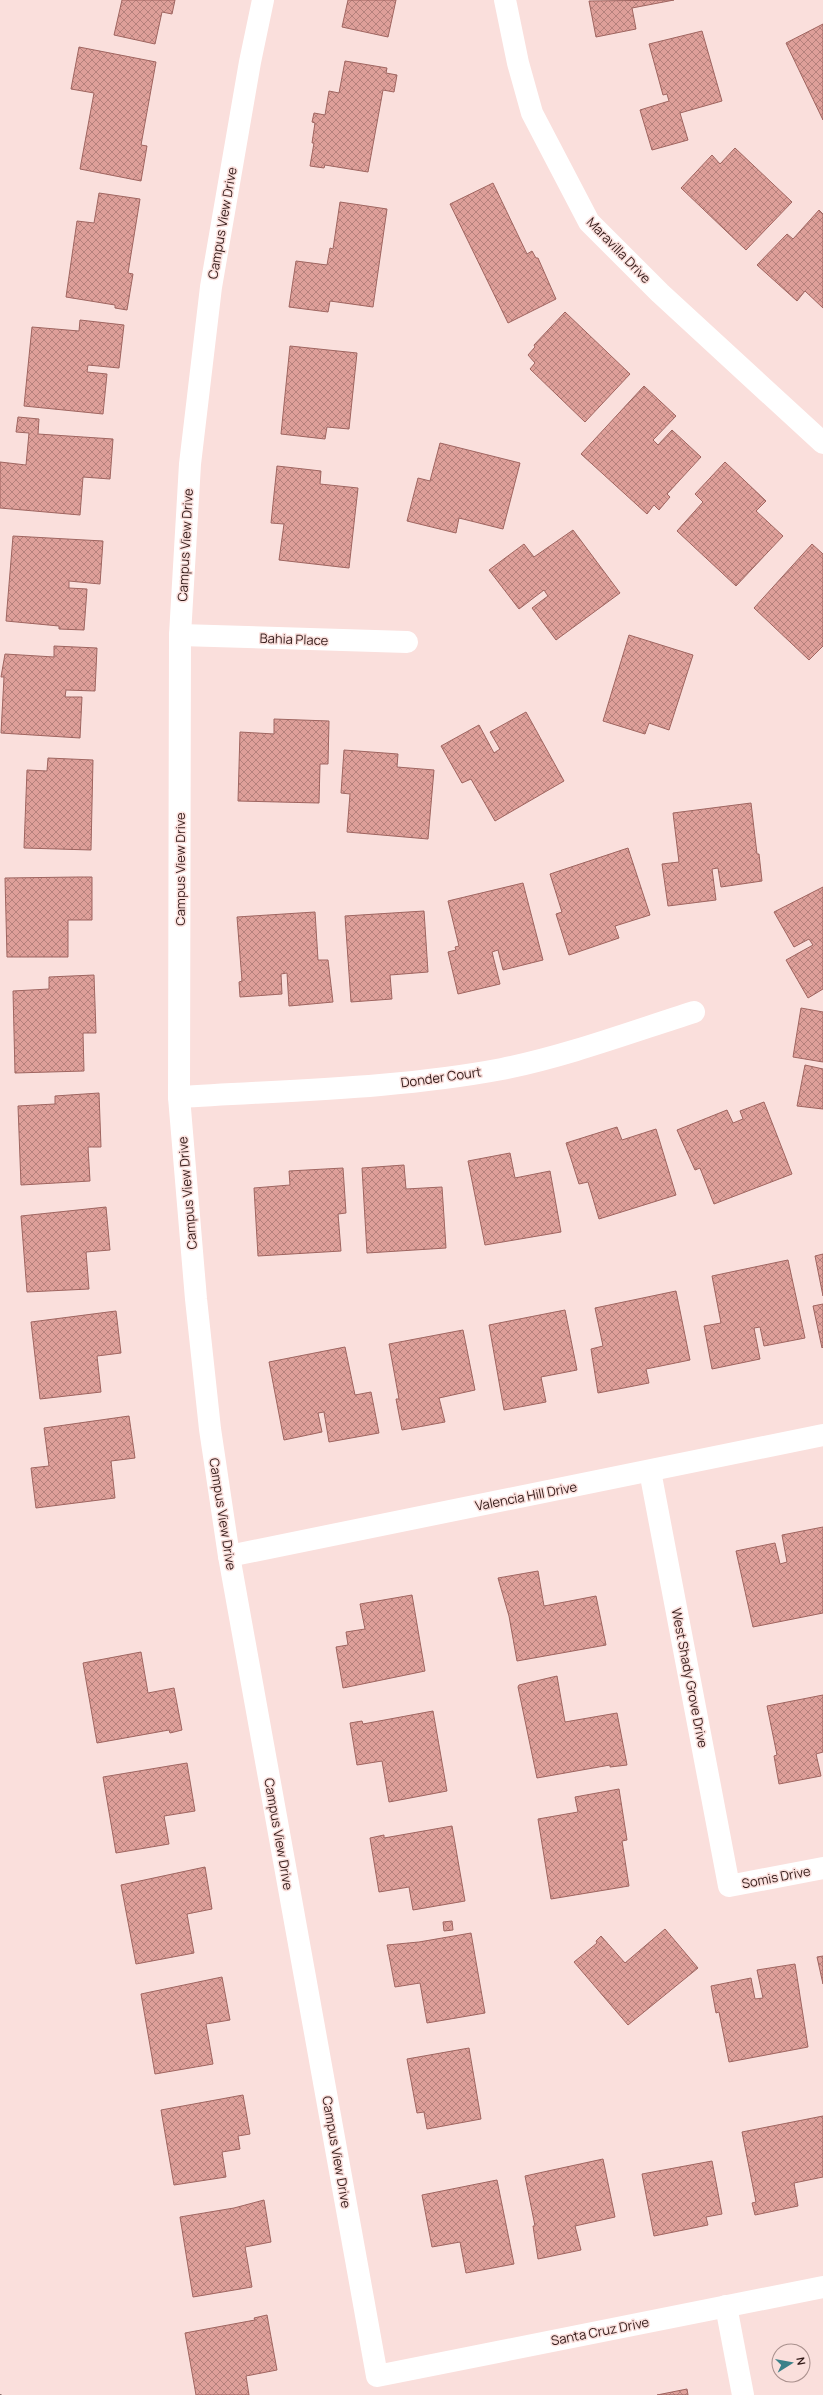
<svg xmlns="http://www.w3.org/2000/svg" width="823" height="2395" viewBox="0 0 823 2395" font-family="Manrope,sans-serif">
	<style>
		.building { fill: url(#building-cross-hatch); stroke: #9f6560 }
		.lines { fill: none; stroke-linecap: round; stroke-linejoin: round }
		.street { stroke: #fff; stroke-width: 22 }
		.rail { stroke: #856c69; stroke-width: 3; stroke-dasharray: 5 5; stroke-linecap: butt }
		.labels { text-anchor: middle; dominant-baseline: central; stroke-width: 3; stroke-linejoin: round; paint-order: stroke }
		.street-label { font-size: 13px; fill: #331b19; stroke: #fadfdc }
	</style>
	<defs>
		<pattern id="building-cross-hatch" width="8" height="8" patternUnits="userSpaceOnUse"><rect width="8" height="8" fill="#de9f99"/><path d="M0 0l8 8M0 8l8-8" fill="none" stroke="#b5817c"/></pattern>
	</defs>
	<rect width="100%" height="100%" fill="#fadfdc"/>
	<g class="building">
		<polygon points="122,0 175,0 172,14 162,12 155,44 114,35"/>
		<polygon points="348,0 396,0 388,37 342,27"/>
		<polygon points="674,0 632,8 636,29 596,37 589,1"/>
		<polygon points="823,24 823,120 786,43"/>
		<polygon points="702,31 722,101 680,113 688,140 652,150 640,110 669,101 667,94 663,95 649,44"/>
		<polygon points="79,47 156,62 141,145 147,146 141,181 80,169 94,93 71,89"/>
		<polygon points="345,61 387,68 386,73 397,75 394,92 383,90 368,172 325,165 324,168 310,166 314,143 312,143 315,123 312,122 314,113 325,115 329,91 339,93"/>
		<polygon points="735,148 792,202 746,250 681,188 712,155 720,164"/>
		<polygon points="493,183 527,254 532,251 536,258 538,258 556,299 508,323 450,204"/>
		<polygon points="99,193 140,199 128,273 133,274 127,310 115,308 115,305 66,297 77,221 94,223"/>
		<polygon points="340,202 387,209 373,307 330,301 328,312 289,307 296,261 327,265 330,248 333,249"/>
		<polygon points="819,210 823,214 823,308 805,291 797,301 757,265 787,234 793,239"/>
		<polygon points="565,312 630,374 585,422 530,369 535,363 528,355 535,347 534,345"/>
		<polygon points="80,320 124,325 119,368 88,365 87,372 107,374 103,414 24,406 32,327 79,331"/>
		<polygon points="290,346 357,353 349,429 327,427 325,439 281,434"/>
		<polygon points="644,386 676,416 653,440 658,445 672,430 701,457 667,494 670,497 659,510 654,505 647,514 581,454"/>
		<polygon points="18,417 39,419 38,434 113,439 110,479 83,477 80,515 0,508 0,462 26,465 29,433 16,432"/>
		<polygon points="440,443 520,463 503,529 459,518 456,533 407,521 418,478 430,481"/>
		<polygon points="725,462 766,501 756,511 783,536 736,586 677,531 703,502 695,494"/>
		<polygon points="277,466 321,471 320,484 358,488 349,568 279,560 284,524 271,523"/>
		<polygon points="573,530 620,593 556,640 532,608 548,596 544,590 519,609 489,570 524,544 534,557"/>
		<polygon points="13,536 103,541 100,584 69,581 69,588 87,589 84,630 59,629 59,626 6,621"/>
		<polygon points="812,544 823,554 823,646 809,660 754,608"/>
		<polygon points="629,635 693,655 669,730 649,723 645,734 603,721"/>
		<polygon points="54,646 97,648 95,691 66,690 65,697 82,697 80,738 1,733 4,677 1,677 5,654 54,657"/>
		<polygon points="526,712 564,781 495,821 471,779 462,783 441,746 479,725 494,753 500,749 490,732"/>
		<polygon points="274,719 329,721 328,764 320,764 319,803 238,801 240,732 274,734"/>
		<polygon points="344,750 398,754 397,767 434,770 428,839 347,832 350,794 341,793"/>
		<polygon points="48,758 93,760 91,850 24,848 27,770 47,771"/>
		<polygon points="751,803 757,854 759,854 762,881 721,887 718,868 712,869 716,900 668,906 662,864 679,862 673,813"/>
		<polygon points="628,848 650,915 615,926 619,938 569,955 556,914 562,912 550,874"/>
		<polygon points="78,877 92,877 92,920 68,920 68,957 7,957 5,878"/>
		<polygon points="523,883 543,960 503,970 498,950 492,952 500,984 458,994 448,952 456,950 455,947 459,946 448,901"/>
		<polygon points="823,887 823,989 808,998 786,960 813,945 809,939 794,947 774,912"/>
		<polygon points="424,911 428,972 390,975 392,999 351,1002 345,916"/>
		<polygon points="315,912 318,960 328,960 333,1002 289,1006 287,973 281,974 282,994 240,997 239,982 242,981 237,917"/>
		<polygon points="94,975 96,1033 83,1033 84,1071 15,1073 13,991 49,989 49,977"/>
		<polygon points="801,1008 823,1012 823,1062 793,1057"/>
		<polygon points="805,1065 823,1069 823,1109 797,1106"/>
		<polygon points="99,1093 101,1147 88,1147 90,1181 21,1185 18,1106 55,1104 55,1096"/>
		<polygon points="764,1102 792,1174 714,1204 700,1168 695,1170 677,1130 727,1110 733,1123 743,1119 740,1111"/>
		<polygon points="617,1127 622,1140 656,1129 676,1195 599,1219 588,1182 579,1184 566,1143"/>
		<polygon points="510,1153 515,1178 550,1171 561,1232 485,1245 468,1161"/>
		<polygon points="404,1165 406,1189 442,1187 446,1248 367,1253 362,1168"/>
		<polygon points="343,1168 346,1213 338,1214 341,1251 258,1256 254,1188 290,1185 289,1171"/>
		<polygon points="106,1207 110,1250 86,1252 89,1289 27,1292 21,1216"/>
		<polygon points="823,1254 823,1296 815,1256"/>
		<polygon points="788,1260 805,1338 764,1346 760,1327 754,1328 760,1359 712,1369 704,1326 721,1323 712,1276"/>
		<polygon points="676,1291 690,1360 646,1369 649,1383 598,1393 591,1349 603,1346 595,1308"/>
		<polygon points="823,1304 823,1347 822,1348 813,1306"/>
		<polygon points="565,1310 577,1370 541,1377 546,1402 504,1410 489,1325"/>
		<polygon points="116,1311 121,1353 97,1356 101,1392 40,1399 31,1322"/>
		<polygon points="463,1330 475,1390 439,1398 445,1422 402,1430 396,1399 399,1399 389,1344"/>
		<polygon points="345,1347 355,1395 371,1392 379,1433 329,1442 324,1412 318,1413 322,1432 284,1440 269,1362"/>
		<polygon points="129,1416 135,1458 111,1461 115,1498 36,1508 31,1468 49,1466 44,1428"/>
		<polygon points="823,1527 823,1613 753,1627 736,1551 775,1543 780,1564 787,1562 782,1535"/>
		<polygon points="538,1571 544,1606 596,1596 606,1645 517,1661 509,1616 498,1578"/>
		<polygon points="412,1595 425,1671 343,1688 336,1647 348,1645 346,1632 365,1629 360,1604"/>
		<polygon points="141,1652 148,1693 174,1688 182,1730 170,1733 169,1730 97,1743 83,1663"/>
		<polygon points="557,1676 565,1722 617,1713 627,1765 610,1767 610,1765 537,1778 518,1687 519,1685"/>
		<polygon points="823,1695 823,1752 816,1754 821,1776 779,1784 774,1756 777,1755 767,1706"/>
		<polygon points="433,1711 447,1791 389,1802 382,1761 357,1765 350,1723 362,1721 363,1724"/>
		<polygon points="187,1763 195,1811 164,1816 169,1844 116,1853 103,1777"/>
		<polygon points="619,1789 627,1840 622,1841 629,1886 551,1899 538,1819 578,1812 575,1797"/>
		<polygon points="452,1826 465,1901 413,1910 409,1887 379,1892 370,1838 384,1835 384,1838"/>
		<polygon points="205,1867 212,1909 187,1914 194,1953 136,1964 121,1885"/>
		<polygon points="452,1921 453,1930 444,1931 443,1922"/>
		<polygon points="665,1929 698,1968 628,2025 574,1962 597,1943 596,1941 601,1936 625,1963"/>
		<polygon points="471,1933 485,2013 427,2023 420,1983 395,1987 387,1945 419,1942"/>
		<polygon points="823,1956 823,1984 817,1957"/>
		<polygon points="795,1964 808,2047 729,2062 719,2012 716,2013 711,1986 751,1978 755,1999 763,1998 757,1970"/>
		<polygon points="222,1977 230,2020 206,2024 213,2064 155,2074 141,1994"/>
		<polygon points="469,2048 481,2119 427,2129 424,2112 417,2113 407,2059"/>
		<polygon points="243,2095 250,2134 238,2136 240,2149 222,2152 226,2177 174,2185 161,2110"/>
		<polygon points="823,2116 823,2177 794,2183 798,2206 755,2215 752,2203 756,2202 742,2132"/>
		<polygon points="603,2159 615,2217 575,2226 581,2250 538,2259 533,2226 535,2226 525,2176"/>
		<polygon points="712,2161 722,2214 706,2217 708,2225 654,2236 642,2174"/>
		<polygon points="497,2180 514,2264 466,2273 460,2242 432,2247 422,2195"/>
		<polygon points="264,2200 271,2242 245,2247 252,2287 193,2297 180,2217 234,2208"/>
		<polygon points="267,2315 277,2370 246,2376 249,2395 196,2395 185,2333 255,2320 254,2318"/>
		<polygon points="687,2389 688,2395 657,2395"/>
	</g>
	<g class="lines">
		<g class="street">
			<polyline points="263,0 250,62 211,287 190,464 180,635 179,1097 196,1299 210,1429 229,1556 377,2376 823,2287"/>
			<polyline points="505,0 518,63 532,113 589,222 660,293 823,443"/>
			<polyline points="180,635 407,642"/>
			<path d="M179,1097C287,1090 396,1089 502,1069C567,1056 631,1032 694,1012"/>
			<polyline points="650,1471 729,1886 823,1868"/>
			<polyline points="229,1556 823,1435"/>
			<polyline points="726,2306 743,2395"/>
		</g>
		<polyline class="rail" points="0,2394 0,2395"/>
	</g>
	<g class="labels">
		<g class="street-label">
			<text transform="translate(222 223) rotate(-80)">Campus View Drive</text>
			<text transform="translate(619 250) rotate(46)">Maravilla Drive</text>
			<text transform="translate(185 545) rotate(-87)">Campus View Drive</text>
			<text transform="translate(294 639) rotate(2)">Bahia Place</text>
			<text transform="translate(180 869) rotate(-90)">Campus View Drive</text>
			<text transform="translate(441 1077) rotate(-8)">Donder Court</text>
			<text transform="translate(187 1193) rotate(-95)">Campus View Drive</text>
			<text transform="translate(526 1496) rotate(-11)">Valencia Hill Drive</text>
			<text transform="translate(223 1514) rotate(81)">Campus View Drive</text>
			<text transform="translate(690 1678) rotate(79)">West Shady Grove Drive</text>
			<text transform="translate(279 1834) rotate(80)">Campus View Drive</text>
			<text transform="translate(776 1877) rotate(-11)">Somis Drive</text>
			<text transform="translate(337 2152) rotate(80)">Campus View Drive</text>
			<text transform="translate(600 2331) rotate(-11)">Santa Cruz Drive</text>
		</g>
	</g>
	<g transform="translate(791 2363) rotate(79)"><circle r="19" fill="#fadfdc" stroke="#aa918e"/>
	<path d="M0-3L7 15L0 10L-7 15Z" fill="#3a8189"/>
	<text y="-6" font-size="11" font-weight="bold" text-anchor="middle" fill="#331b19">N</text>
	</g>
</svg>
